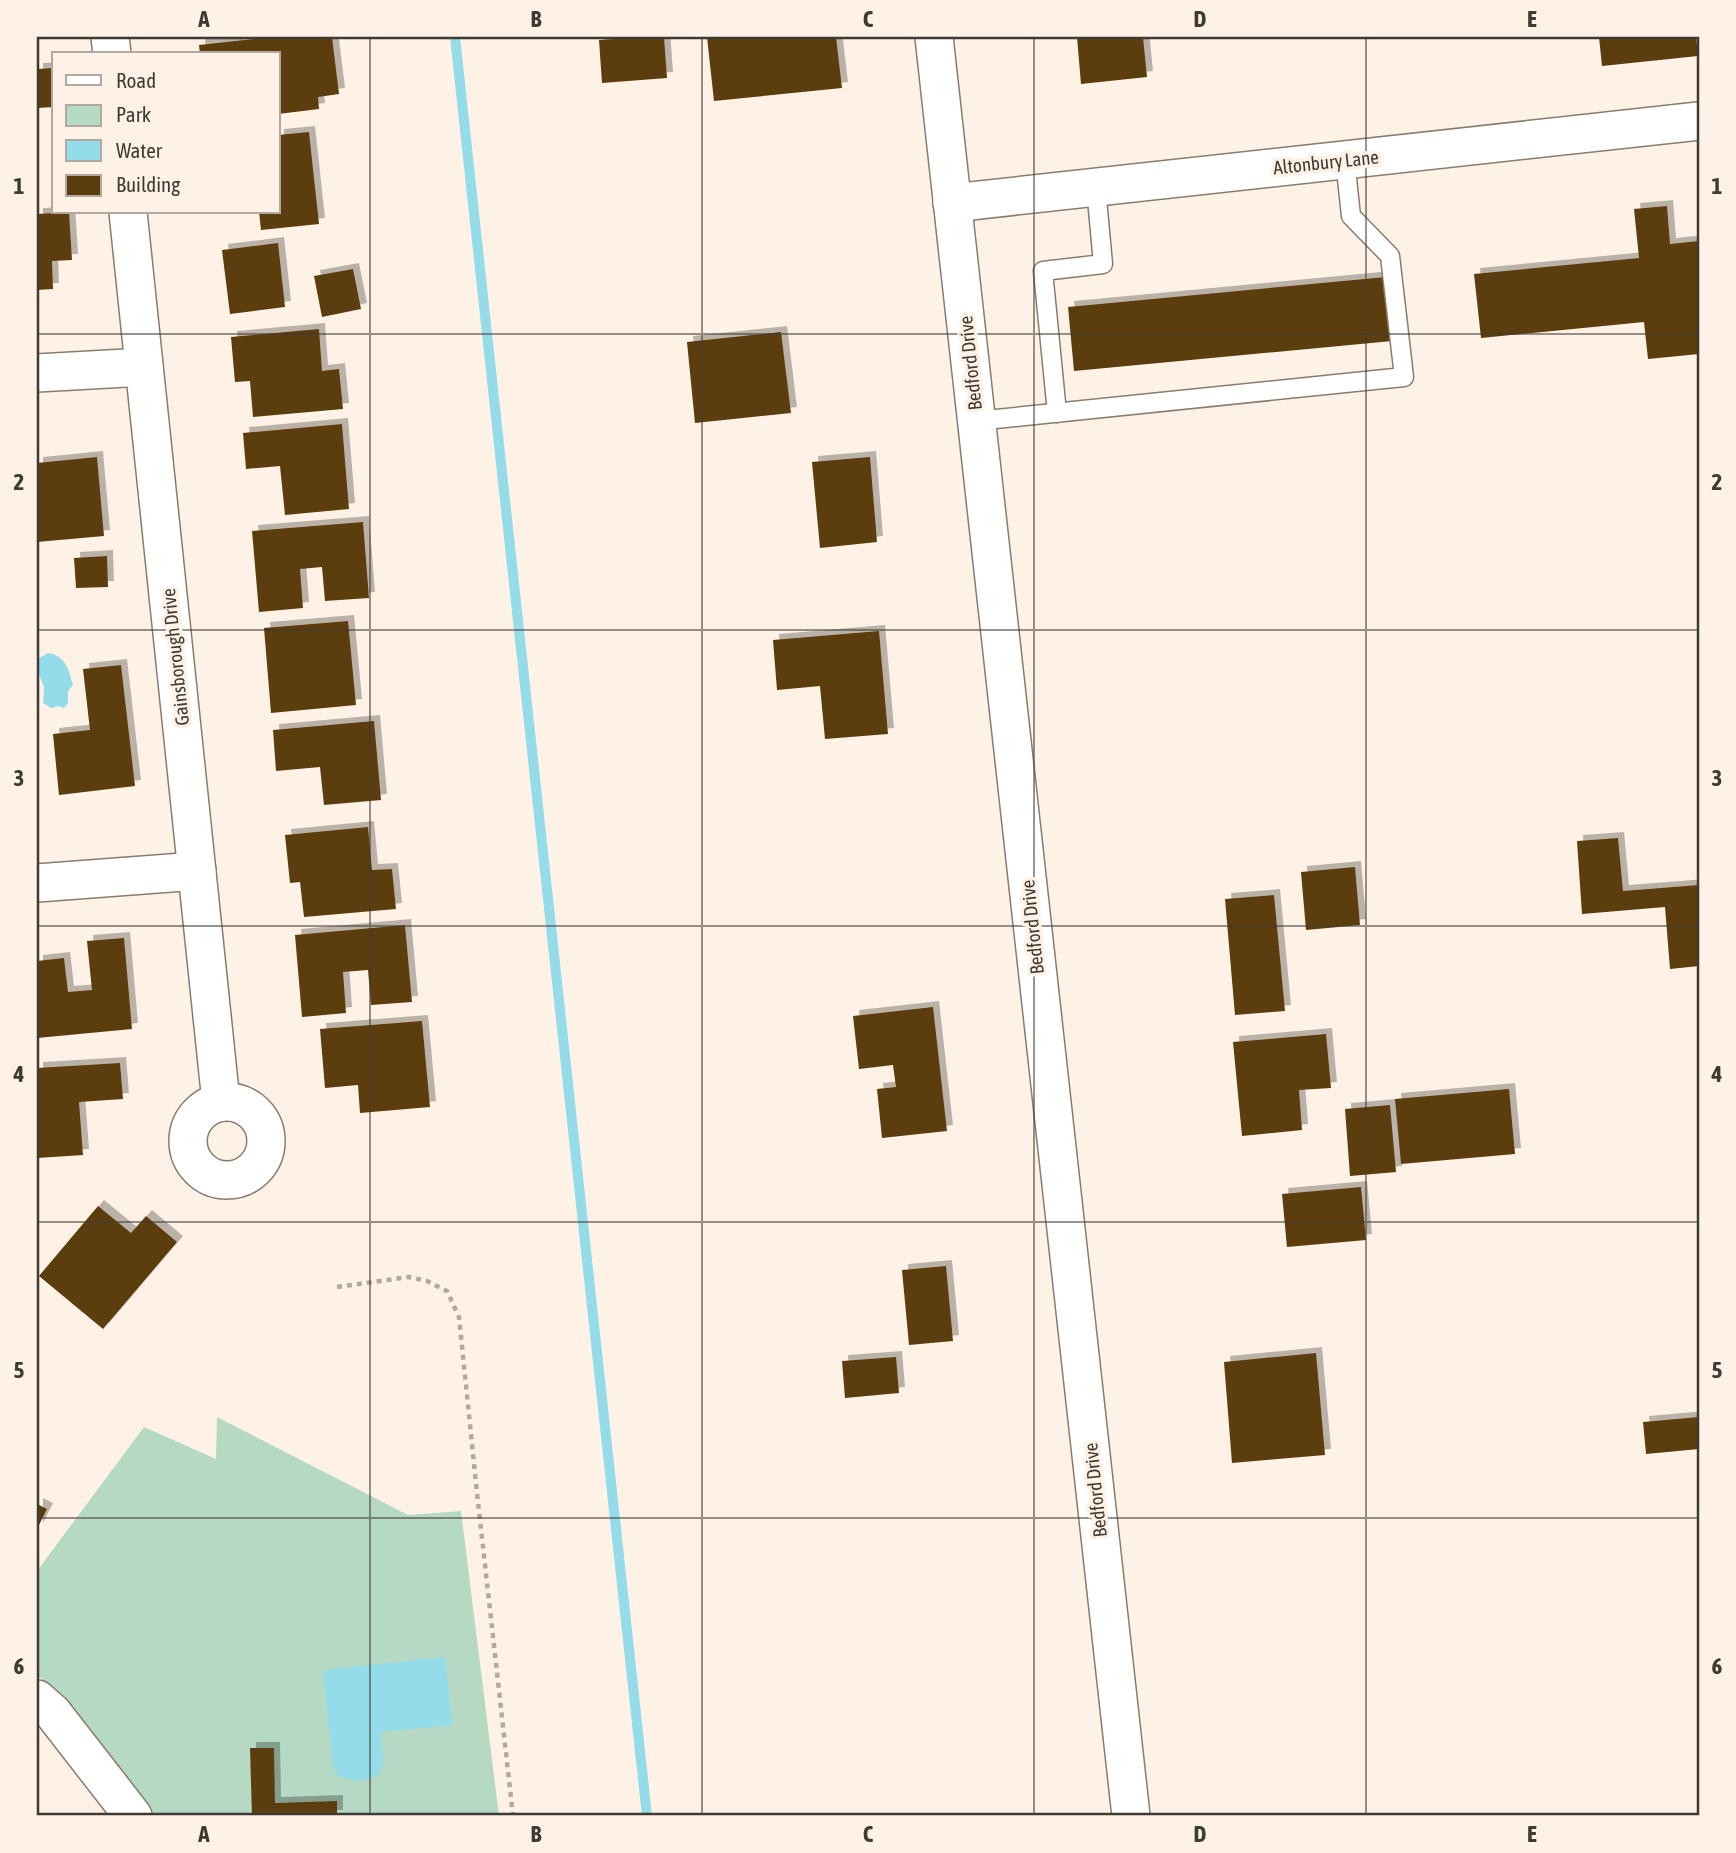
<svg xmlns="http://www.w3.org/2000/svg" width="1736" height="1853" viewBox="0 0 1736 1853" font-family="'Asap Condensed',sans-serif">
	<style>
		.green { fill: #b5d9c2 }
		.water { fill: #94dcea }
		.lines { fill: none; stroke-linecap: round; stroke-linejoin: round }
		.stream { stroke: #94dcea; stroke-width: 10 }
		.building { fill: #5b3c0d; filter: url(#shadow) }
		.lane-casing { stroke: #897c6e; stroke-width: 21 }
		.street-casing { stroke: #897c6e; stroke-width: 40 }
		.path { stroke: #b2a89f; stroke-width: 4.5; stroke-dasharray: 5 5; stroke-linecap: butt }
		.lane { stroke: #fff; stroke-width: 18 }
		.street { stroke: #fff; stroke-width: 37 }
		.grid { fill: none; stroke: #403a34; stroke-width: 2; stroke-opacity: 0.55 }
		.labels { text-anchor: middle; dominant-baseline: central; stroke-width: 7; stroke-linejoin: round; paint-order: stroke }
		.street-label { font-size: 19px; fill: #403a34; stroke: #fef2e6 }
		.neatline { fill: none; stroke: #403a34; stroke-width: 2.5 }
		.grid-label { font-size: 23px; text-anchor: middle; font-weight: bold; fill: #403a34 }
	</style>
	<defs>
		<filter id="shadow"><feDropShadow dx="6" dy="-6" stdDeviation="0" flood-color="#0004"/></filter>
	</defs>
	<rect width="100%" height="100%" fill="#fef2e6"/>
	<polygon class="green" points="217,1417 408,1515 461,1511 499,1816 155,1816 66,1701 37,1675 37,1571 144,1427 216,1459"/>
	<g class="water">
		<path d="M48,653C65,655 69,670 73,685L68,691V703L64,708L58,706L51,708L43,703L44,687L38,672L39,658Z"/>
		<path d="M445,1657L452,1725L381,1732L383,1764L377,1776C363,1782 353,1782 339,1776L333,1766L323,1670Z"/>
	</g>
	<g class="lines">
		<polyline class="stream" points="455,37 647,1816"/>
	</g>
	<g class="building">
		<polygon points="273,37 332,37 339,94 318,97 319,109 278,114 278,54 200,54 199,45"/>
		<polygon points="646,37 664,37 667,78 602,83 599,40"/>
		<polygon points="707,37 836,37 842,88 714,101"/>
		<polygon points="1077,37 1143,37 1147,77 1081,84"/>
		<polygon points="1599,37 1696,37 1698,56 1602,66"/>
		<polygon points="53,68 54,107 37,108 37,69"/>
		<polygon points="309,132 319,224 261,230 259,212 278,212 278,135"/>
		<polygon points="1667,206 1670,244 1699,241 1699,354 1648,359 1644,322 1481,338 1474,274 1639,258 1634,209"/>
		<polygon points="69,212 72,260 52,261 53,289 37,290 37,214"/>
		<polygon points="278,243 285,307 230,314 222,250"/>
		<polygon points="353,269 361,309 322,317 314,276"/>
		<polygon points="1386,277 1392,341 1074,371 1068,307"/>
		<polygon points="319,329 322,371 339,369 343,409 253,417 250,381 235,382 231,337"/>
		<polygon points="781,332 791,413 695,423 687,342"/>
		<polygon points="342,424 349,509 285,515 280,466 246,469 243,433"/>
		<polygon points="97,457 104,536 37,542 37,463"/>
		<polygon points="870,457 877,542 820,548 812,462"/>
		<polygon points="363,522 369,598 325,601 322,567 300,569 303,608 259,612 252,531"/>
		<polygon points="107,556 108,587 76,588 74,558"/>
		<polygon points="348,621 356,705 271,713 264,628"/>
		<polygon points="879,631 888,734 825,739 820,686 777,690 773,640"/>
		<polygon points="121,665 135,786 59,795 53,734 90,730 83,669"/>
		<polygon points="374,721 381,800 324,805 320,767 276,771 273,730"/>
		<polygon points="368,827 372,870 392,869 396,909 304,917 300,882 290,883 285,835"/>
		<polygon points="1618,838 1623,891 1699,885 1699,966 1670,969 1665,907 1582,914 1577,841"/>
		<polygon points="1355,867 1360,925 1306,930 1301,872"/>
		<polygon points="1274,895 1285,1011 1235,1015 1225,899"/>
		<polygon points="405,925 412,1002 371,1005 368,970 343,972 346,1013 302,1017 295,935"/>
		<polygon points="124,938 132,1029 37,1038 37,961 64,958 68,992 92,990 87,941"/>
		<polygon points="933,1007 947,1131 882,1138 877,1089 896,1087 893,1065 859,1069 853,1016"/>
		<polygon points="422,1021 430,1107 360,1113 358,1085 325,1088 320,1029"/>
		<polygon points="1326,1034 1331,1088 1299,1090 1302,1130 1242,1136 1233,1042"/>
		<polygon points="120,1063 123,1099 79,1102 83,1155 37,1158 37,1068"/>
		<polygon points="1509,1089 1515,1154 1401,1164 1395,1099"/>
		<polygon points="1390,1105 1396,1172 1350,1176 1345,1109"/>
		<polygon points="1361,1187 1366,1240 1287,1247 1282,1194"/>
		<polygon points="98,1206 131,1233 146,1216 177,1242 103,1329 39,1276"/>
		<polygon points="946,1266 953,1341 909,1345 902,1270"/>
		<polygon points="1316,1353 1325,1455 1232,1463 1224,1362"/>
		<polygon points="896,1357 899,1393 845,1398 842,1361"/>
		<polygon points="1699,1417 1699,1449 1646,1454 1643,1422"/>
		<polygon points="37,1504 47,1509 37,1529"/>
		<polygon points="250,1748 274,1748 275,1803 337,1801 337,1816 252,1816"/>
	</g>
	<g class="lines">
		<defs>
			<g id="lane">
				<polyline points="1057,413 1043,271 1103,264 1096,188"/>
				<polyline points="976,421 1404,377 1390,256 1351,216 1345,160"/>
			</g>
			<g id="street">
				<polyline points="110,37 112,54"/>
				<polyline points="934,37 1131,1816"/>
				<polyline points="952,203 1699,121"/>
				<polyline points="128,212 221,1102"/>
				<polyline points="37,373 144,367"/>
				<polyline points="37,883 197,871"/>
				<circle cx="227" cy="1141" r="39"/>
				<polyline points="37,1699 53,1713 133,1816"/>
			</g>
		</defs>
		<use href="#lane" class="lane-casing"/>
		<use href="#street" class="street-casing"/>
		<polyline class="path" points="337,1287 409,1277 427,1281 447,1291 459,1317 477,1493 513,1816"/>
		<use href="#lane" class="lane"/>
		<use href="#street" class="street"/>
	</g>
	<path class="grid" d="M370,37V1816M702,37V1816M1034,37V1816M1366,37V1816M37,334H1699M37,630H1699M37,926H1699M37,1222H1699M37,1518H1699"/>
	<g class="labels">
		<g class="street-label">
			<text transform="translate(1326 162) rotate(-6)">Altonbury Lane</text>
			<text transform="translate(970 363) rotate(-96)">Bedford Drive</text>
			<text transform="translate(175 657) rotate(-96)">Gainsborough Drive</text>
			<text transform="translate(1032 927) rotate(-96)">Bedford Drive</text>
			<text transform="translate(1095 1490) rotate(-96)">Bedford Drive</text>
		</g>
	</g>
	<rect width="1736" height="1853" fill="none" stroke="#fef2e6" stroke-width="77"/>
	<rect x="52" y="52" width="228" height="161" fill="#fef2e6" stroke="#b2a89f" stroke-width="2"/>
	<rect x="66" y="75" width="35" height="10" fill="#ffffff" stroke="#b2a89f" stroke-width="2"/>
	<text x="116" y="88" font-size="21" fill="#403a34">Road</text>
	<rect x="66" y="105" width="35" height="21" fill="#b5d9c2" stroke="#b2a89f" stroke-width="2"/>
	<text x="116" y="122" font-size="21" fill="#403a34">Park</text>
	<rect x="66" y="140" width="35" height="21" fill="#94dcea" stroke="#b2a89f" stroke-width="2"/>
	<text x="116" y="158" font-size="21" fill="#403a34">Water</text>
	<rect x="66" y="175" width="35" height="21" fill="#5b3c0d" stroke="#b2a89f" stroke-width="2"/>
	<text x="116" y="192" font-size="21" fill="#403a34">Building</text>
	<rect x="38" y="38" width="1660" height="1776" class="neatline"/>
	<g class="grid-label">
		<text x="204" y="27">A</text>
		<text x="536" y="27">B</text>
		<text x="868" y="27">C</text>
		<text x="1200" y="27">D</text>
		<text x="1532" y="27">E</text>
		<text x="19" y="194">1</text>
		<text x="1717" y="194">1</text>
		<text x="19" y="490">2</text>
		<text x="1717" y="490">2</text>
		<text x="19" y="786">3</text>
		<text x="1717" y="786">3</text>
		<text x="19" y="1082">4</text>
		<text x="1717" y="1082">4</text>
		<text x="19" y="1378">5</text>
		<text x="1717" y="1378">5</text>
		<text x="19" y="1674">6</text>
		<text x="1717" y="1674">6</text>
		<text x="204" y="1842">A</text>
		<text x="536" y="1842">B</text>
		<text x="868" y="1842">C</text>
		<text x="1200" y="1842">D</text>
		<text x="1532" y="1842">E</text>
	</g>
</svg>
